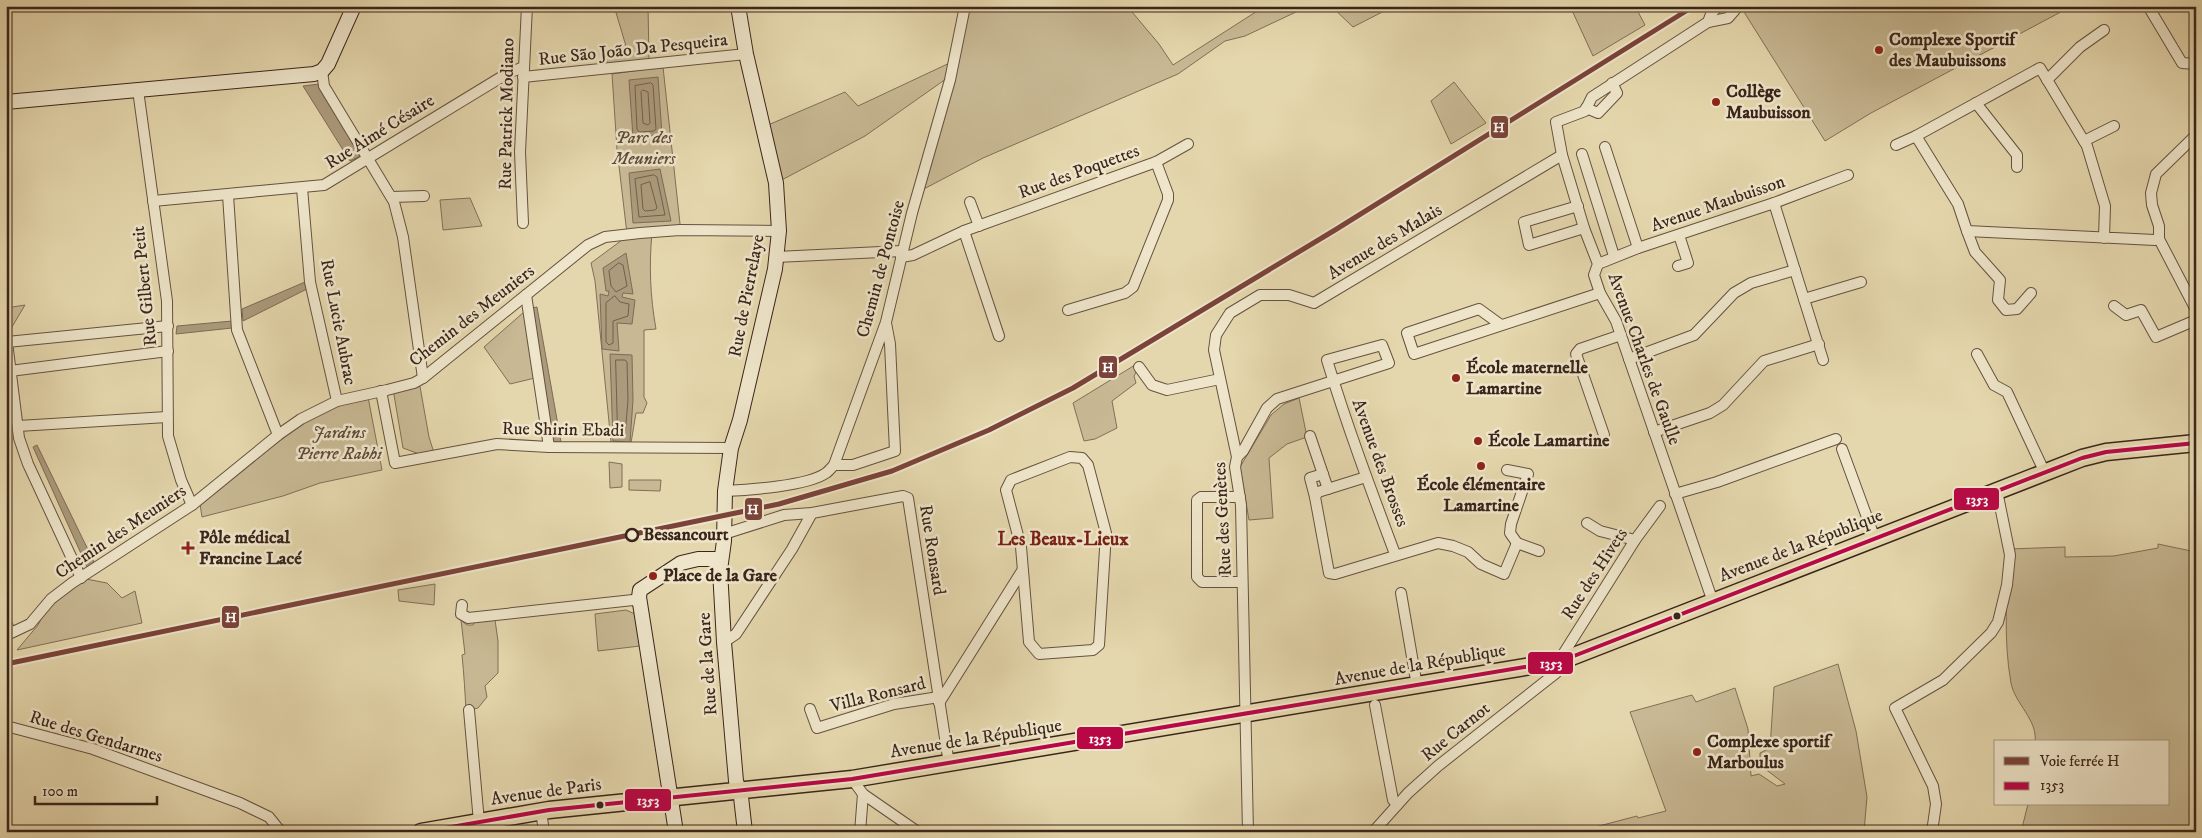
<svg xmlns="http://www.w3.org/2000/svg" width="2202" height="838" viewBox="0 0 2202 838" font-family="'IM FELL DW Pica',serif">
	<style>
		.green { fill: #c8b994; stroke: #816f58 }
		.water { fill: #ab9a7b; stroke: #7e6b55 }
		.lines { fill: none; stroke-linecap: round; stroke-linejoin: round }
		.shore { stroke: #72604b; stroke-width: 1 }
		.street-casing { stroke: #655240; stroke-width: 12 }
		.secondary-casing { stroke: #3a251b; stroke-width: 16 }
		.primary-casing { stroke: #3a251b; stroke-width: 19 }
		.street { stroke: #eee5ca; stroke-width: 10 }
		.secondary { stroke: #eee5ca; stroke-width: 14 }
		.primary { stroke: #e5d7ad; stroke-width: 16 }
		.bus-1-casing { stroke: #eee5ca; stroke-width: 8 }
		.bus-1 { stroke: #b90745; stroke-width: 4 }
		.rail-1-casing { stroke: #eee5ca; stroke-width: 9 }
		.rail-1 { stroke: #7b4339; stroke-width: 5 }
		.poi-dot { fill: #8f2418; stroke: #eee5ca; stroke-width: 2 }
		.stop-dot { fill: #eee5ca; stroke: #3a251b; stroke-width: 2.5 }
		.bus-dot { fill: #3a251b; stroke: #eee5ca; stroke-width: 2 }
		.labels { text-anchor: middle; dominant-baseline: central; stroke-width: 5; stroke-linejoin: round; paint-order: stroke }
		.poi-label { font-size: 18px; font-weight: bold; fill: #3a251b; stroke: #eee5ca; text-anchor: start }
		.street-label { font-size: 18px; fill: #3a251b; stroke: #eee5ca }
		.park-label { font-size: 18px; font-style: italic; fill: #5e4a39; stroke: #eee5ca }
		.stop-label { font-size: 18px; font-weight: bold; fill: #3a251b; stroke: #eee5ca; text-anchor: start }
		.neighbourhood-label { font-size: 19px; font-weight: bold; fill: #7a1f14; stroke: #eee5ca }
		.line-badge { stroke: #eee5ca; stroke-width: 2 }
		.badge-label { font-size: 14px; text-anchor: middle; font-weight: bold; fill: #fff }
	</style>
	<rect width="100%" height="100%" fill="#e5d7ad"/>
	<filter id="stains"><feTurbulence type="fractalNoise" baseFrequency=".004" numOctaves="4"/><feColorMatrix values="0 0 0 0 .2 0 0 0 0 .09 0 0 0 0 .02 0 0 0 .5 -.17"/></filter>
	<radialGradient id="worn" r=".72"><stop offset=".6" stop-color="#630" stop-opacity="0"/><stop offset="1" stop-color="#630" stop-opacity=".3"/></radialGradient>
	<g class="green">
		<polygon points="614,6 648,6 649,60 608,67 604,50 626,46"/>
		<polygon points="965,6 1127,6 1159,44 1173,65 1265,6 1287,6 1296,12 1245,36 1225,41 1178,74 983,158 918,192 953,74 865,136 776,183 761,128 845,92 858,106 956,60"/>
		<polygon points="1331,6 1394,6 1353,27"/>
		<polygon points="1570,6 1635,6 1645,25 1593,56"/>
		<polygon points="1753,6 2072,6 1871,113 1825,141 1744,12"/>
		<path d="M663,67L681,233H652C649,265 650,296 656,329L644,330V397L647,403L643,413H636L631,443L611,442L595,281L591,263L622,240L649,233L627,234L617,149L612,74Z"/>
		<polygon points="1454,82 1486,123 1451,144 1431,101"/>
		<polygon points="470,198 482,226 443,230 440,200"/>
		<polygon points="25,305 6,337 6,308"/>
		<polygon points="524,312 535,378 510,384 484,347"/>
		<polygon points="1135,365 1138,369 1134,376 1136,383 1112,401 1117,428 1095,439 1084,441 1073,403"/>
		<polygon points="419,381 429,437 435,456 430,458 403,448 394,395 394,390"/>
		<polygon points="368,397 382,470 320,483 283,496 202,517 200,504 306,420 338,404"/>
		<polygon points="1299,398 1307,437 1287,444 1269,458 1273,518 1249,520 1240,467 1271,415 1284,404"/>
		<polygon points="609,462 622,464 622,487 610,488"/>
		<polygon points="629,480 661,480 660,491 629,490"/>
		<path d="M2158,544L2196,552V832H2021L2028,804H2168V742H2035C2038,720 2015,704 2011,683C2003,639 2007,594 2009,549L2065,547V557L2114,556L2158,548Z"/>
		<polygon points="81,578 107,583 122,598 135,591 142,623 17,650 38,625 51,599"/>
		<polygon points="435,584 434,605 399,601 398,590"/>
		<polygon points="626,610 635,614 640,646 598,651 595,614"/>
		<path d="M461,620L467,625H473L475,621L495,620L498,641V673L485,686L487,697L478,708L466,711C465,692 464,675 462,655L465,654Z"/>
		<polygon points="1838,664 1856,731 1867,797 1864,832 1576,832 1637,816 1638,818 1666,811 1630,712 1692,695 1696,702 1735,688 1748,729 1751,776 1759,774 1777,786 1785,784 1760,765 1760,753 1770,748 1774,687"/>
	</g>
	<g class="water">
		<polygon points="658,77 662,135 633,137 629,80"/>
		<polygon points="319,84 361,156 350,161 303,86"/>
		<polygon points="660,169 671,221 633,223 629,173"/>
		<polygon points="626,253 633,294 623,293 622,297 635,300 632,324 617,323 619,351 602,349 600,294 608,296 609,291 606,291 603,268"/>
		<polygon points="305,282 307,289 243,321 242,309"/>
		<polygon points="537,307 561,442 552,442 532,308"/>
		<polygon points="232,321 232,328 176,334 177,326"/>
		<polygon points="610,354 632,355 633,400 630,442 613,441"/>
		<polygon points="37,445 95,564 88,569 33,447"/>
	</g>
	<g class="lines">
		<g class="shore">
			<polygon points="651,83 653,85 656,129 654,131 639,132 637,129 635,86"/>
			<polygon points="643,90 648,92 650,123 648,125 643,123 641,92"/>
			<polygon points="654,175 657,177 665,215 639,217 635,179"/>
			<polygon points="650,182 657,208 655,210 645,211 643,209 641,185"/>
			<polygon points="619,263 623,265 627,286 616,292 611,286 609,271"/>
			<polygon points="615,296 620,302 629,304 628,316 613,321 613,343 609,345 606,342 606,303"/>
			<polygon points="616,360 625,360 627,362 628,400 625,435 623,437 618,435"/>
		</g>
		<defs>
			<g id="street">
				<polyline points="2148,6 2182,63 2196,64"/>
				<polyline points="1708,22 1728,18 1735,10 1735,6"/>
				<polyline points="322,71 324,86 394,202 403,237 423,378"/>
				<polyline points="523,77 746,54"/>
				<polyline points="2047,80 2080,47 2104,30"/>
				<polyline points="138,90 167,301 168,436 181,480 192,505"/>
				<polyline points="1976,103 2017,155 2017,167"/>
				<polyline points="1586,108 1598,113 1617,93 1612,83"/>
				<polyline points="2196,135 2156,174 2151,193 2152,205 2159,226 2159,239 2196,310"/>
				<polyline points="2084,141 2114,126"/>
				<polyline points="1896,145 1916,136"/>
				<polyline points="1605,147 1638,248"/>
				<polyline points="1582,154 1614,256"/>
				<polyline points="302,188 310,282 337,401"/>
				<polyline points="228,195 237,330 278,435"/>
				<polyline points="392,197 424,196"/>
				<polyline points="153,201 324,185 508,73 524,67"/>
				<polyline points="970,202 979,226"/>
				<polyline points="1774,203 1823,360"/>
				<polyline points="1578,206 1524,222 1529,245 1584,228"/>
				<polyline points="523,223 520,152 527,6"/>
				<polyline points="964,231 999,336"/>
				<polyline points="1967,231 1975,252 2000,280 1998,300 2006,310 2017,309 2031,293"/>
				<polyline points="2104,238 2105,206 2087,146 2040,68 1916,136 1958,204 1967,231 2155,240 2159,239"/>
				<polyline points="776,257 902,251"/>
				<polyline points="901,257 913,255 964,231 1156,162 1188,144"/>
				<polyline points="1598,264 1638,248 1774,203 1848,175"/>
				<polyline points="1678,266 1688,263 1679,235"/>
				<polyline points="526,295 549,447"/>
				<polyline points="1804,299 1861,282"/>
				<polyline points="2114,306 2126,315 2141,310 2156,337 2196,320"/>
				<polyline points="1068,310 1125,293 1133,287 1168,200 1168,194 1156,162"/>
				<polyline points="1501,325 1479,309 1407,333 1414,354 1600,293"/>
				<polyline points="1977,354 1994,385 2007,392 2045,473"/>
				<polyline points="1629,359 1694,335 1734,293 1751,283 1795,270"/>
				<polyline points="1139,367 1152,385 1167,390 1220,379"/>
				<polyline points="10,371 168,351"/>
				<polyline points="381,391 395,463 497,444 549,447 731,448"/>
				<polyline points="18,426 167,417"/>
				<polyline points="1654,432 1710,413 1723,405 1764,361 1819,344"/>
				<polyline points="1604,435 1576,354 1580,349 1621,335"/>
				<polyline points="1310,436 1328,489"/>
				<polyline points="1842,449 1875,539"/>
				<polygon points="1070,457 1082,458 1088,465 1106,533 1099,645 1093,650 1039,654 1029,642 1021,547 1006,490 1011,480"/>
				<path d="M1237,457L1243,451L1267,408L1277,399L1389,363L1382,345L1327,360C1347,426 1371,490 1395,554"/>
				<polyline points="834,465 853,465 895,451 890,344 886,323"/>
				<polyline points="1507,470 1528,474 1511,524 1510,533 1517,543"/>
				<polyline points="1366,477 1318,492 1315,497 1329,573 1335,574 1438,543 1453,546 1468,552 1481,564 1504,574 1517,543 1539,551"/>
				<path d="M725,491C748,490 808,486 826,473C829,471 832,467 834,465L886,322L912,213L950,80L965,6"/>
				<polyline points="1675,494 1717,482 1836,439"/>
				<polyline points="1240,497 1201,497 1197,500 1197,577 1202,582 1242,582"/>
				<polyline points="1315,497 1310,478 1323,474"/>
				<polyline points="1587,523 1600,531 1635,540"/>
				<polyline points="724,534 784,515 812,513 903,496 908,498 949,764"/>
				<polyline points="81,578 28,464 19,438 7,342 168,326"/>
				<polyline points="1401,593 1417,686"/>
				<polyline points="1713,602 1616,321 1600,293 1594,275 1598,264 1584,228 1562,155 1556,122 1585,111 1592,97 1708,22 1711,14 1718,6"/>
				<polyline points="462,605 461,614 468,618 633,600 640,603"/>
				<polyline points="6,623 11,633 30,624 51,599 72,583 192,505 278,435 301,419 337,401 387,390 414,383 423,378 588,245 605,237 640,233 680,230 779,231"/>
				<polyline points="724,642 736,634 792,549 812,513"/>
				<polyline points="939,703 1022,571"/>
				<polyline points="1375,705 1393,800 1397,805"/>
				<polyline points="810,709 817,728 894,704 939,697"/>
				<polyline points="469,710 479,822"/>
				<polyline points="6,726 93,749 240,803 269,817 281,832"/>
				<polyline points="852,779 863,794 918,832"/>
				<polyline points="541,811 544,832"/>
				<polyline points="860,832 863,794"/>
				<polyline points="1248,832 1241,505 1235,467 1237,457 1214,350 1216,335 1230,313 1260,295 1289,295 1314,303 1562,155"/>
				<polyline points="1373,832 1408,793 1438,766 1556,673 1562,656 1635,540 1660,506"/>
				<polyline points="1932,832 1936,804 1933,786 1895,708 1943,680 1991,633 1998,622 2007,585 2010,555 1997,491"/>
			</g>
			<g id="secondary">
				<polyline points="738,6 746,54 776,183 779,231 775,269 740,420 731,448 725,491 724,541 720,570 724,642 736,781 741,797 745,832"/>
				<polyline points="6,102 314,74 322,71 328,64 354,6"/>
				<polyline points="676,832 639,597 640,590 681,563 698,559 721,559"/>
			</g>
			<polyline id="primary" points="421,832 549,810 852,779 1561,661 2082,458 2106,452 2196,443"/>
		</defs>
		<use href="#street" class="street-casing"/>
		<use href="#secondary" class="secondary-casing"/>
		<use href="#primary" class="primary-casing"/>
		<use href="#street" class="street"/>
		<use href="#secondary" class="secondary"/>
		<use href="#primary" class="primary"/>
		<defs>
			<polyline id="bus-1" points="422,832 549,810 852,779 1561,661 2082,458 2106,452 2196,443"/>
		</defs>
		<use href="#bus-1" class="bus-1-casing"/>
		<use href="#bus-1" class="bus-1"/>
		<defs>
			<polyline id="rail-1" points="6,664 779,504 892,471 989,430 1073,388 1335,230 1694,6"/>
		</defs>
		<use href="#rail-1" class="rail-1-casing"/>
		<use href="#rail-1" class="rail-1"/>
	</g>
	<g class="poi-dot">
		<circle cx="1879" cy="50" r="5"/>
		<circle cx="1716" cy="102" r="5"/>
		<circle cx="1456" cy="378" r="5"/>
		<circle cx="1478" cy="441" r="5"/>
		<circle cx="1481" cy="466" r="5"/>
		<path d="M185.5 540.5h5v5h5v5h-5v5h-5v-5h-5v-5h5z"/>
		<circle cx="653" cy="576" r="5"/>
		<circle cx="1697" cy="752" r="5"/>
	</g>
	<circle class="stop-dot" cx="632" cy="535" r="6"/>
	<g class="bus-dot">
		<circle cx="1677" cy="616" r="4.5"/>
		<circle cx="600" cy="805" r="4.5"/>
	</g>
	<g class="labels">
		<g class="poi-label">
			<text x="1889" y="40">Complexe Sportif<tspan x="1889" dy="21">des Maubuissons</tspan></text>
			<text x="1726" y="92">Collège<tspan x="1726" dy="21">Maubuisson</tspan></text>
			<text x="1466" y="368">École maternelle<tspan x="1466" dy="21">Lamartine</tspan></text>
			<text x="1488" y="441">École Lamartine</text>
			<text x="1481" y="485" text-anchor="middle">École élémentaire<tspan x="1481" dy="21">Lamartine</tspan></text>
			<text x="199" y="538">Pôle médical<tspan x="199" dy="21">Francine Lacé</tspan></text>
			<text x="663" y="576">Place de la Gare</text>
			<text x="1707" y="742">Complexe sportif<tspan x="1707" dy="21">Marboulus</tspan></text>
		</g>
		<g class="street-label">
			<text transform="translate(633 50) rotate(-6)">Rue São João Da Pesqueira</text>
			<text transform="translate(507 114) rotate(-89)">Rue Patrick Modiano</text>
			<text transform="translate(380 132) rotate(-32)">Rue Aimé Césaire</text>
			<text transform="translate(1079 172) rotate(-20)">Rue des Poquettes</text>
			<text transform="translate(1718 204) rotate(-19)">Avenue Maubuisson</text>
			<text transform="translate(1385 242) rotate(-31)">Avenue des Malais</text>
			<text transform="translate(881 269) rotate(-75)">Chemin de Pontoise</text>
			<text transform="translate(145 286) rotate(-96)">Rue Gilbert Petit</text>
			<text transform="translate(747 296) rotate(-79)">Rue de Pierrelaye</text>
			<text transform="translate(472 316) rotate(-38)">Chemin des Meuniers</text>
			<text transform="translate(338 322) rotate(79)">Rue Lucie Aubrac</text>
			<text transform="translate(1644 359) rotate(70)">Avenue Charles de Gaulle</text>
			<text transform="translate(563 430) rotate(1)">Rue Shirin Ebadi</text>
			<text transform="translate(1380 463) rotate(70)">Avenue des Brosses</text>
			<text transform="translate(1223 519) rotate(-93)">Rue des Genètes</text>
			<text transform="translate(121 532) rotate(-34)">Chemin des Meuniers</text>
			<text transform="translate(1801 546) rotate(-21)">Avenue de la République</text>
			<text transform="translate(932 550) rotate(81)">Rue Ronsard</text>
			<text transform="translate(1595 574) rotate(-57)">Rue des Hivets</text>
			<text transform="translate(708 664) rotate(-94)">Rue de la Gare</text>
			<text transform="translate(1420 665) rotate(-10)">Avenue de la République</text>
			<text transform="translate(878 695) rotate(-14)">Villa Ronsard</text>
			<text transform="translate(1456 732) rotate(-39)">Rue Carnot</text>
			<text transform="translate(96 737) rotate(17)">Rue des Gendarmes</text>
			<text transform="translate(976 739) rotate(-9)">Avenue de la République</text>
			<text transform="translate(546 792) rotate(-8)">Avenue de Paris</text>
		</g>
		<g class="park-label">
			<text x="644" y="138">Parc des<tspan x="644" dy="21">Meuniers</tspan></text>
			<text x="339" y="433">Jardins<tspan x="339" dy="21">Pierre Rabhi</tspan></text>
		</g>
		<g class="stop-label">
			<text x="643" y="535">Bessancourt</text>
		</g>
		<g class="neighbourhood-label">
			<text x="1063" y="539">Les Beaux-Lieux</text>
		</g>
	</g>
	<g class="line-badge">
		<rect x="1490" y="115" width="19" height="24" rx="5" fill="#7b4339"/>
		<rect x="1098" y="355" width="20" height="24" rx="5" fill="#7b4339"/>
		<rect x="1953" y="487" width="47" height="24" rx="5" fill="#b90745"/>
		<rect x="744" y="497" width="19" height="24" rx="5" fill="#7b4339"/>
		<rect x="221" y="605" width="19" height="24" rx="5" fill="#7b4339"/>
		<rect x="1527" y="651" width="47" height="24" rx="5" fill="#b90745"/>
		<rect x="1076" y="726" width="48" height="24" rx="5" fill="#b90745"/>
		<rect x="624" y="788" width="48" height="24" rx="5" fill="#b90745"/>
	</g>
	<g class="badge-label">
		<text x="1499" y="132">H</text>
		<text x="1108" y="372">H</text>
		<text x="1977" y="504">1353</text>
		<text x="753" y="514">H</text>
		<text x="231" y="622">H</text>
		<text x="1551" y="668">1353</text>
		<text x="1100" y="743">1353</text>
		<text x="648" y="805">1353</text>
	</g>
	<rect width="2202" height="838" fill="none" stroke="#e5d7ad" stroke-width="25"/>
	<rect x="8" y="8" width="2187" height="823" fill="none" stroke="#3a251b" stroke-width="2.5"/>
	<rect x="12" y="12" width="2177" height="813" fill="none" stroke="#3a251b"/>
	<rect x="1994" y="740" width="175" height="65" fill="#eee5ca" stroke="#a69884"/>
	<rect x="2004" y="757" width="25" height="8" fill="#7b4339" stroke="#a69884"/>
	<text x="2040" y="766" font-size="15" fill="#3a251b">Voie ferrée H</text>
	<rect x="2004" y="782" width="25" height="8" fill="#b90745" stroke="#a69884"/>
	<text x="2040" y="790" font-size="15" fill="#3a251b">1353</text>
	<path d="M35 796v8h122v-8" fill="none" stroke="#3a251b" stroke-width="2.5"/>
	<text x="42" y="796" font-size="15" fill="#3a251b" stroke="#eee5ca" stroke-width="4" paint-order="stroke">100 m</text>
	<rect width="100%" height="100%" filter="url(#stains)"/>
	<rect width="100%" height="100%" fill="url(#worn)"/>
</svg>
